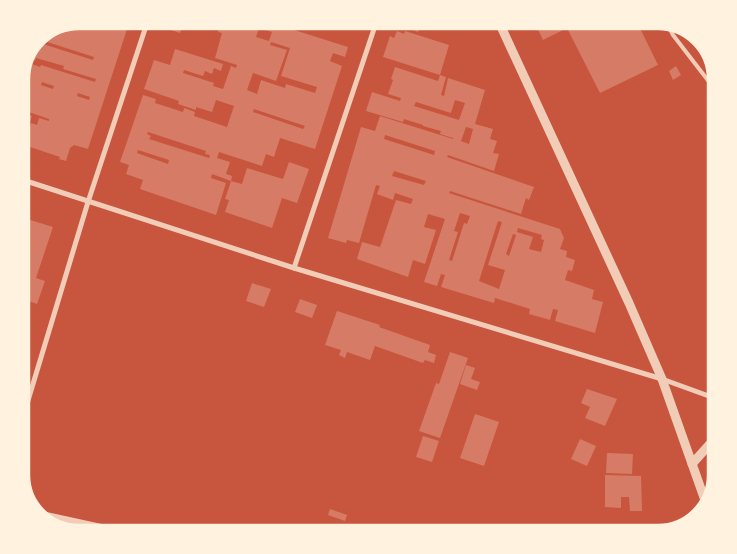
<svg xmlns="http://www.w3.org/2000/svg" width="737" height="554" viewBox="0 0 737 554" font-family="'Space Grotesk',sans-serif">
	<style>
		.green { fill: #ae4732 }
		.building { fill: #d67c66; fill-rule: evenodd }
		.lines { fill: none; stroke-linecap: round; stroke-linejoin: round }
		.service { stroke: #f1ccb7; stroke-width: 4 }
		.minor { stroke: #f1ccb7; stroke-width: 5 }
		.tertiary { stroke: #f1ccb7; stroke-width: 9 }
		.rim { fill: none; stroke: #fff3e0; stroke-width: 2.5 }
	</style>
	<rect width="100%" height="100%" fill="#c8553d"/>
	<polygon class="green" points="717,455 717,476 714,483 708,465"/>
	<g class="building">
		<path d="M78,20L97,26L98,23L108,26L109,22L103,20H130L88,149L74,145L70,148L66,161L59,159L60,157L24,145L31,123L37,125L39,118L49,121V119L20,109V74L40,35ZM41,40L94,57L93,60L40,43ZM36,58L64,66L63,69L96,79L95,82L41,65L40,67L32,64L33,60L35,61ZM42,82L54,86L53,89L41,85ZM78,93L90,97L89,100L77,96Z"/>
		<polygon points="167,20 185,20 180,33 164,28"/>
		<polygon points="216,20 241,20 239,24 232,22 231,25"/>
		<path d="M244,20H291L288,28L348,47L345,57L333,53L330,61L342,66L315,149L280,138L274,157L266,154L262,166L219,152L217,158L230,162L226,174L232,176L231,181L212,174L211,178L226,183L216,215L140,189L143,180L126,174L129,165L120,162L143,95L156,99L155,103L183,112L184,108L195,112L194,116L227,127L234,106L216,100L212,112L196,107V110L178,104L179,101L144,89L154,60L170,65L175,49L223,64L221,71L214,68L212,74L205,71L203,76L184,70L183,73L214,83L213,86L223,89L231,66L236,68L237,65L215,58L222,33L218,32L220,25L233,29L234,25L241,27ZM259,28L272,32L269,41L256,37ZM271,42L290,48L281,76L317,87L315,93L286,84L285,88L261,80L257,94L247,90L253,73L276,81L287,50L270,45ZM254,109L305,126L303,129L253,112ZM148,132L206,151L205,154L210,155L209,158L149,139L151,136L147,134ZM138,150L169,160L168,164L137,153Z"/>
		<polygon points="405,20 422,20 418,32 403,26"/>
		<polygon points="541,20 636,20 658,65 600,93 567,28 543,40 535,23"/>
		<polygon points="397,31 404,34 405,31 449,45 440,75 383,57 390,36 394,38"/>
		<polygon points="676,66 681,75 673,80 669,71"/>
		<path d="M395,67L438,81L440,75L446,77L441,95L444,96L448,78L485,90L475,124L493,129L490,139L497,141L493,153L499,154L494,171L448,155L447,157L534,187L529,200L526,198L521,214L450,191L449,193L560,229L564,238L560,249L567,251L566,257L575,260L572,271L568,270L565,280L594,290L592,299L603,302L595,333L555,321L558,310L553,309L550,320L529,314L530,309L495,298L494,303L441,287L445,275L441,274L437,286L424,282L445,219L428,214L424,227L436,230L425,264L413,260L408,277L357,259L362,242L380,247L396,200L411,204L413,199L395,193L393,200L377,194L380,186L376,185L359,243L347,240L346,243L328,238L361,127L375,131L380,116L453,139V138L440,134L441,131L423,126V125L404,119L403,122L366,111L372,92L400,101L401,98L388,94L393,80L391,79ZM455,100L465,103L459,120L414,106L416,102L451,113ZM466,127L473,129L469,144L461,141ZM385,135L435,151L434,155L384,139ZM394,171L426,181L424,185L392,176ZM460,213L470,216L467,224L464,223L452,261L449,260L458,232L454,231ZM498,221L502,222L488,265L505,270L499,289L479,281ZM518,228L542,235L541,239L544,240L541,252L529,249L533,237L517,232ZM513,234L516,235L509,256L506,254Z"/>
		<polygon points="20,112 32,116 24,138 20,137"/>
		<polygon points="289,162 309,169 297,203 282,198 272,228 225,212 229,200 225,199 231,181 242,184 247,168 283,179"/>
		<polygon points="27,219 53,227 36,278 45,281 37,304 20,298 20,221 26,223"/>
		<polygon points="252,283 271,289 264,307 246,301"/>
		<polygon points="300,299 317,305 312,318 295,312"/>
		<polygon points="337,311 380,325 379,327 430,345 428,352 436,355 434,363 425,360 423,363 375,346 370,360 347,352 345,358 339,355 341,350 325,345"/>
		<polygon points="450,352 468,358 440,438 419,431 436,383 439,384"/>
		<polygon points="466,365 475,368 471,379 480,382 477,390 460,384"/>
		<polygon points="587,389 617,399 605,426 585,418 590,407 581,403"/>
		<polygon points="475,414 499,422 484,466 460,458"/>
		<polygon points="423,436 439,441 432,462 416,457"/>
		<polygon points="580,439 596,446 587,466 571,459"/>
		<polygon points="607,453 633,454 632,474 606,473"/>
		<polygon points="605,475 641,476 642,511 630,511 629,497 621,497 621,508 605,507"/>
		<polygon points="330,509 347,515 345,521 328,515"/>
	</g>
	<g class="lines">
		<polyline class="service" points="667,23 673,35 710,83 717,87"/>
		<g class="minor">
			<polyline points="20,179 294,268 662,379 717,399"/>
			<polyline points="294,268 377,20"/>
			<polyline points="20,427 88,202 148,20"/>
		</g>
		<g class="tertiary">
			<polyline points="498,20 629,303 662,379 707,506"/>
			<polyline points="692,464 717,436"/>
			<polyline points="39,515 126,534"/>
		</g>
	</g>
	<path d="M0 0H737V554H0ZM79 29H658A50 50 0 0 1 708 79V475A50 50 0 0 1 658 525H79A50 50 0 0 1 29 475V79A50 50 0 0 1 79 29Z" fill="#fff3e0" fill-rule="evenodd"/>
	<path class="rim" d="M79 29H658A50 50 0 0 1 708 79V475A50 50 0 0 1 658 525H79A50 50 0 0 1 29 475V79A50 50 0 0 1 79 29Z"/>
</svg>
